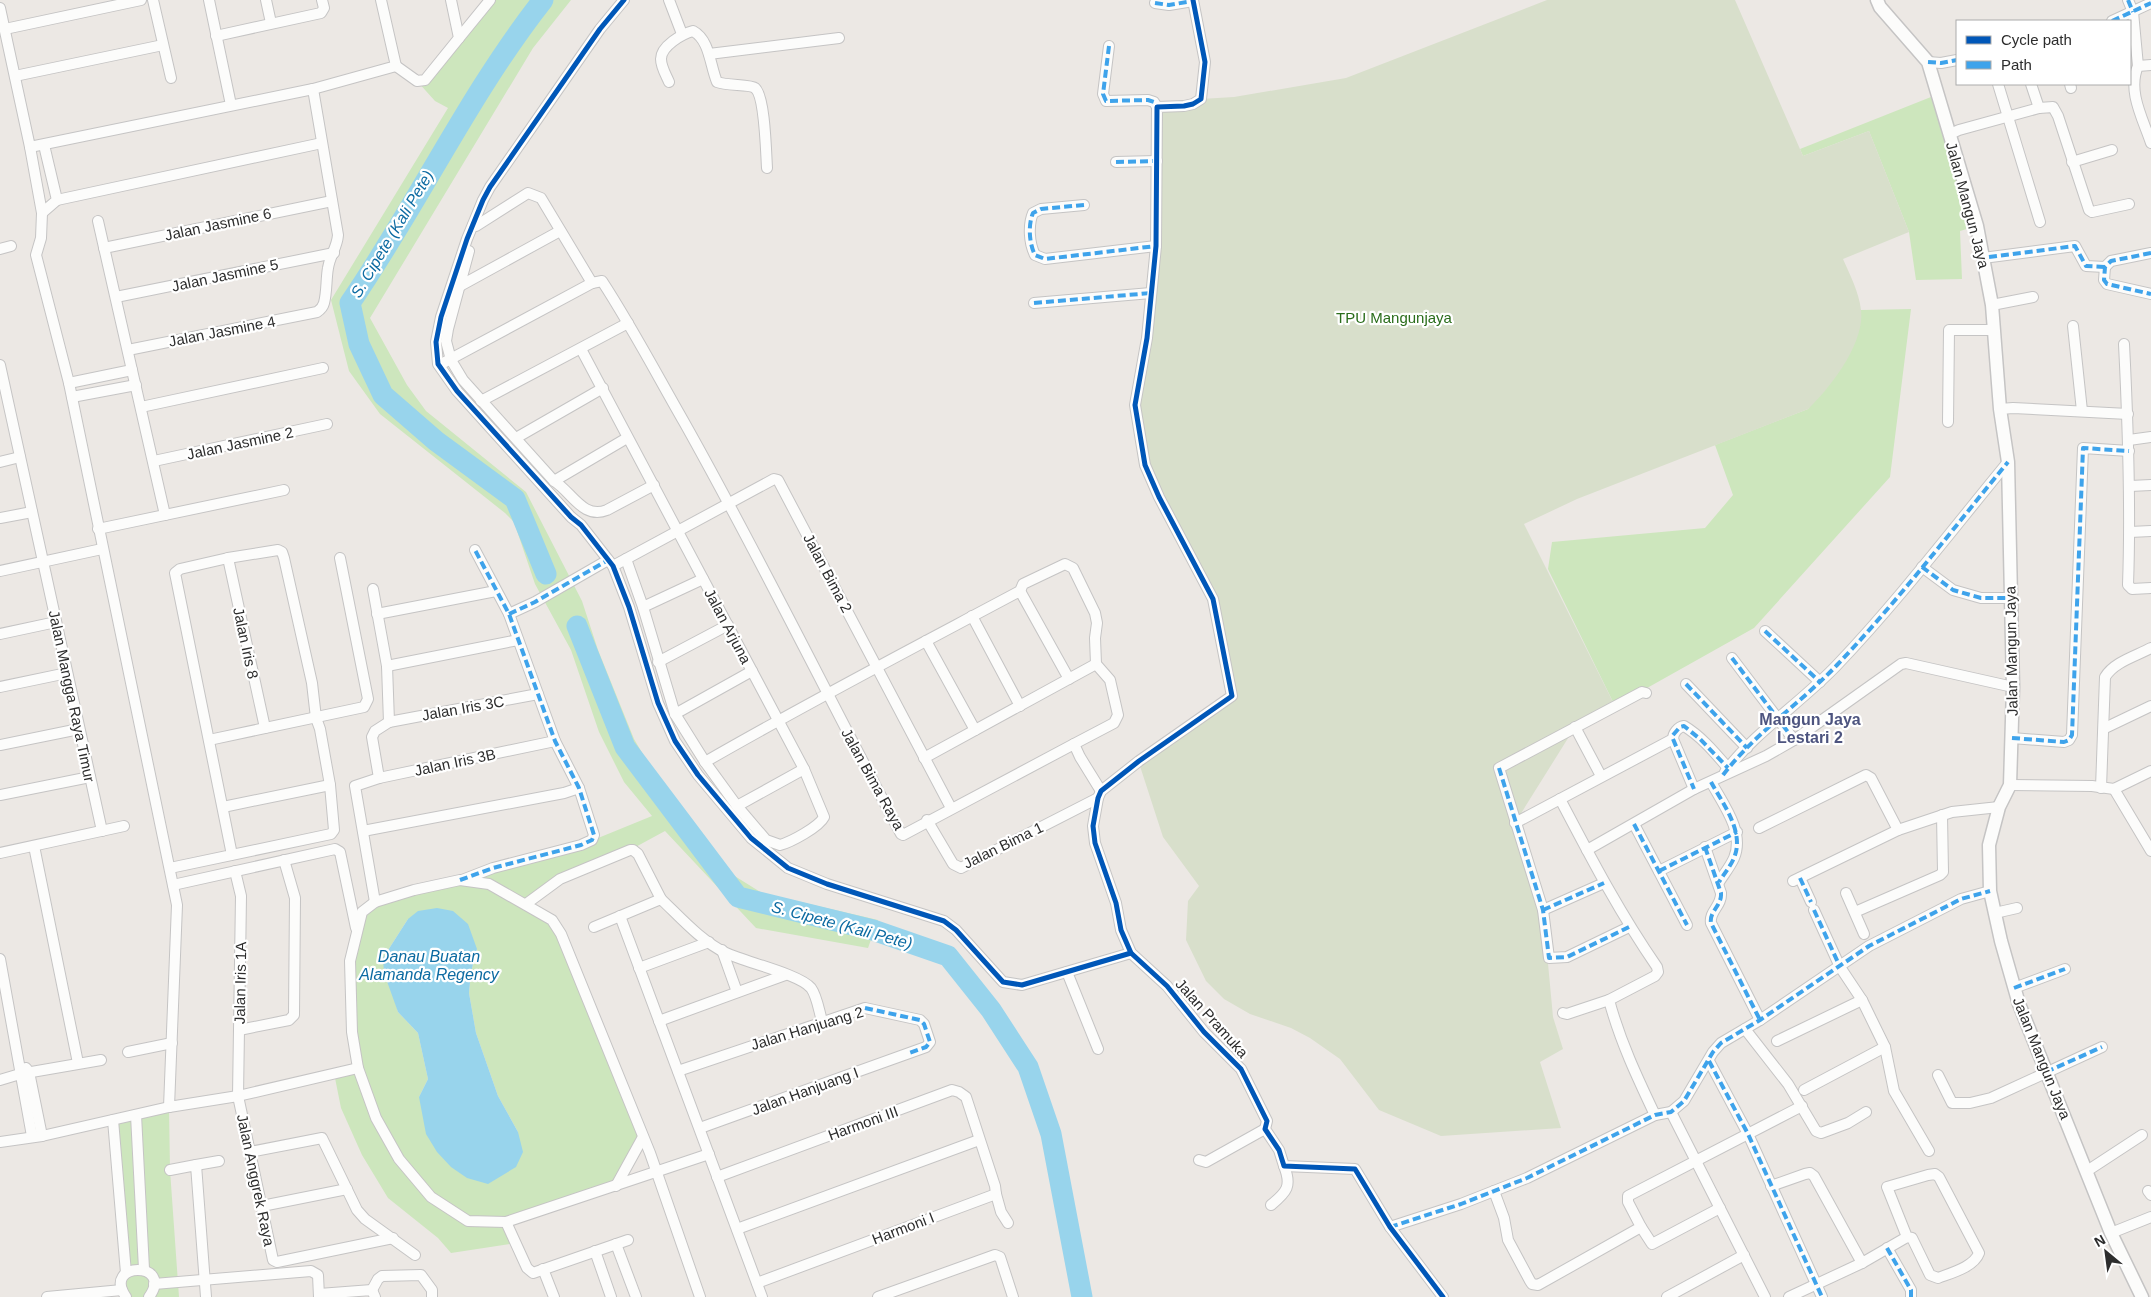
<svg xmlns="http://www.w3.org/2000/svg" width="2151" height="1297" viewBox="0 0 2151 1297" font-family="Arial,sans-serif">
	<style>
		.green { fill: #cde6bd; fill-rule: evenodd }
		.cemetery { fill: #d8dfcb }
		.water { fill: #98d4ec }
		.lines { fill: none; stroke-linecap: round; stroke-linejoin: round }
		.river { stroke: #98d4ec; stroke-width: 21 }
		.minor-casing { stroke: #c5c4c4; stroke-width: 12 }
		.tertiary-casing { stroke: #c5c4c4; stroke-width: 15 }
		.minor { stroke: #fcfcfb; stroke-width: 10 }
		.tertiary { stroke: #fcfcfb; stroke-width: 12 }
		.quiet { stroke: #3ea3eb; stroke-width: 4; stroke-dasharray: 8 4; stroke-linecap: butt }
		.cycleway-casing { stroke: #fff; stroke-width: 8 }
		.cycleway { stroke: #0057b8; stroke-width: 5 }
		.labels { text-anchor: middle; dominant-baseline: central; stroke-width: 4.5; stroke-linejoin: round; paint-order: stroke }
		.street-label { font-size: 15px; fill: #2d2d2d; stroke: #fff }
		.park-label { font-size: 15px; fill: #2a6d1b; stroke: #fff }
		.water-label { font-size: 16px; font-style: italic; fill: #0d6ba2; stroke: #fff }
		.neighbourhood-label { font-size: 16px; font-weight: bold; fill: #4d547f; stroke: #fff }
	</style>
	<rect width="100%" height="100%" fill="#ece8e4"/>
	<g class="green">
		<path d="M490,0H571L533,48L370,318L407,385L426,411L526,492L582,601L598,650L634,739L664,790L704,843L733,875L762,893L878,920L868,948L756,928L665,831L630,850L560,879L527,904L552,920L643,1137L616,1186L506,1222L516,1243L451,1253L438,1238L388,1198L362,1155L341,1108L334,1073L358,1067L350,961L362,912L375,902L581,845L652,816L624,782L599,732L571,650L535,584L514,522L505,513L380,414L349,371L331,300L448,108L435,101L417,81L426,80ZM408,919L477,949L471,972L469,993L476,1033L498,1096L518,1132L419,1097L428,1079L418,1033L398,1012L383,958Z"/>
		<polygon points="1936,95 1977,226 1960,231 1962,279 1916,280 1909,232 1869,131 1803,156 1800,149"/>
		<polygon points="1911,309 1890,477 1754,628 1615,706 1548,569 1552,542 1705,528 1733,495 1715,445 1808,409 1857,333 1861,310"/>
		<polygon points="169,1107 170,1170 179,1297 126,1297 113,1120"/>
	</g>
	<path class="cemetery" d="M1547,0H1735L1803,156L1869,131L1909,232L1843,259C1850,275 1859,292 1861,310C1865,343 1831,387 1808,409L1577,499L1524,524L1615,706L1575,727L1515,823L1543,910L1553,1017L1563,1049L1540,1062L1561,1128L1441,1136L1379,1110L1340,1059L1310,1038L1291,1028L1250,1014L1224,999L1206,981L1186,940L1188,901L1199,886L1163,837L1139,763L1233,692L1213,599L1145,465L1135,405L1147,338L1157,107L1201,99L1234,97L1346,78Z"/>
	<polygon class="water" points="437,908 453,911 468,924 477,949 471,972 469,993 476,1033 498,1096 518,1132 523,1152 516,1167 488,1184 467,1178 451,1167 437,1152 426,1134 419,1097 428,1079 418,1033 398,1012 384,973 383,958 408,919 418,911"/>
	<g class="lines">
		<g class="river">
			<path d="M543,0C469,94 418,204 350,303L359,344L383,395L436,441L515,499L546,574"/>
			<polyline points="577,626 625,747 738,897 873,930 948,956 991,1010 1028,1067 1051,1134 1082,1297"/>
		</g>
		<defs>
			<g id="minor">
				<polyline points="153,0 171,78"/>
				<polyline points="209,0 231,105"/>
				<polyline points="266,0 271,23"/>
				<polyline points="624,0 600,29 490,187 483,200 467,239 441,317 436,342 438,364 457,391 571,517 581,525 613,566 629,607 658,703 675,741 698,775 751,838 788,868 827,884 944,921 956,930 1003,982 1022,985 1131,953"/>
				<polyline points="669,0 682,34"/>
				<polyline points="1193,0 1205,62 1201,99 1193,104 1184,106 1157,107 1156,246 1147,338 1135,405 1145,465 1159,497 1213,599 1232,696 1139,761 1101,791 1098,798 1093,826 1095,843 1116,903 1121,930 1131,953 1167,986 1204,1032 1241,1069 1267,1121 1265,1129 1279,1150 1284,1166 1355,1169 1390,1227 1443,1297"/>
				<polyline points="2128,0 2133,12 2138,66"/>
				<polyline points="1155,3 1169,5 1193,1"/>
				<polyline points="0,8 30,147 313,89 396,66 381,0"/>
				<polyline points="2112,21 2151,3"/>
				<polyline points="5,29 141,0"/>
				<polyline points="216,36 321,13 324,8 322,0"/>
				<polyline points="459,38 490,0"/>
				<polyline points="1109,46 1103,94 1106,101 1148,100 1154,102 1157,107"/>
				<polyline points="709,54 839,38"/>
				<polyline points="1928,62 1941,63 1957,60"/>
				<path d="M2151,65L2138,66C2127,91 2143,119 2151,143"/>
				<polyline points="396,66 417,81 425,80 459,38 451,0"/>
				<polyline points="15,76 163,45"/>
				<path d="M669,82C666,75 661,67 661,59C661,46 682,34 693,31C710,40 710,66 717,82C727,86 750,84 755,88C765,96 766,153 767,168"/>
				<polyline points="1998,84 2040,222"/>
				<polyline points="2031,84 2039,108"/>
				<polyline points="2070,84 2071,88"/>
				<polyline points="1950,134 1959,130 2039,108 2053,107 2058,116 2089,210 2092,212 2129,204"/>
				<polyline points="30,147 42,213 57,200 44,145"/>
				<polyline points="1116,162 1157,161"/>
				<polyline points="2072,162 2112,150"/>
				<polyline points="57,200 322,143"/>
				<path d="M1084,205L1041,209L1033,213C1028,225 1029,243 1035,255L1045,259L1156,246"/>
				<polyline points="42,213 41,238 36,255 69,383 177,905 169,1107"/>
				<polyline points="98,221 165,515"/>
				<path d="M473,225L476,226L528,193L541,198L592,283L602,281C632,327 657,375 684,422C760,557 828,697 901,834L903,835L1074,744L1080,757L1101,791"/>
				<polyline points="104,248 332,201"/>
				<polyline points="0,249 11,246"/>
				<path d="M469,251L448,329L446,341L451,360L463,380L554,481C572,492 583,520 607,510L654,485"/>
				<polyline points="2151,253 2111,261 2105,267 2104,280 2107,284 2151,294"/>
				<polyline points="1983,258 2075,246 2086,266 2105,267"/>
				<polyline points="458,287 560,231"/>
				<polyline points="116,297 334,253"/>
				<polyline points="1034,303 1151,293"/>
				<polyline points="1992,305 2033,297"/>
				<polyline points="2073,326 2082,411"/>
				<path d="M2124,344C2128,424 2131,504 2128,585L2132,589L2151,588"/>
				<path d="M581,349L804,769L824,817C819,827 791,842 780,845L766,840L737,806L705,762L675,714L643,607L626,559"/>
				<path d="M128,350L317,312C320,310 323,307 324,303C327,292 326,279 328,268C330,255 337,248 338,235L313,89"/>
				<polyline points="445,362 592,283"/>
				<polyline points="0,365 102,831"/>
				<polyline points="69,383 132,370"/>
				<polyline points="72,397 136,385"/>
				<polyline points="481,401 628,323"/>
				<polyline points="141,407 323,368"/>
				<polyline points="2000,409 2013,408 2128,414"/>
				<polyline points="1948,422 1949,330 1994,330"/>
				<polyline points="516,438 603,388"/>
				<polyline points="2129,440 2151,437"/>
				<polyline points="154,461 327,424"/>
				<polyline points="0,462 20,457"/>
				<polyline points="554,481 627,438"/>
				<polyline points="2130,486 2151,485"/>
				<polyline points="0,518 32,512"/>
				<polyline points="98,529 284,490"/>
				<polyline points="2130,532 2151,531"/>
				<polyline points="228,558 265,728"/>
				<polyline points="613,566 774,479 778,480 951,808"/>
				<polyline points="1922,567 1953,590 1981,598 2011,598"/>
				<polyline points="0,571 102,549"/>
				<polyline points="373,589 387,666 389,722"/>
				<polyline points="1020,591 1069,679"/>
				<polyline points="643,607 703,579"/>
				<polyline points="377,614 496,591"/>
				<polyline points="509,614 535,602 608,560"/>
				<polyline points="972,616 1020,706"/>
				<polyline points="1765,631 1820,682"/>
				<polyline points="0,634 56,622"/>
				<polyline points="926,641 975,730"/>
				<polyline points="1732,658 1794,740"/>
				<polyline points="658,662 728,625"/>
				<polyline points="387,666 518,640"/>
				<polyline points="1686,684 1747,748"/>
				<polyline points="0,687 67,673"/>
				<polyline points="675,714 752,671"/>
				<polyline points="1575,727 1601,776"/>
				<polyline points="2105,728 2151,706"/>
				<polyline points="2012,738 2064,742 2069,740 2072,735 2083,448 2129,451"/>
				<polyline points="1673,739 1694,789"/>
				<polyline points="209,740 364,707 368,699 340,558"/>
				<polyline points="0,745 79,729"/>
				<polyline points="924,758 1096,664"/>
				<path d="M705,762C809,702 915,647 1020,591L1023,584L1065,564L1073,568L1095,613L1097,623L1095,638L1096,664L1110,680L1118,715L1114,723L1074,744"/>
				<path d="M1725,772C1756,731 1802,702 1837,665C1898,601 1952,530 2008,462"/>
				<polyline points="379,778 372,737 375,731 389,722 538,694"/>
				<path d="M1711,782C1723,804 1745,832 1734,858C1730,867 1724,874 1719,882"/>
				<polyline points="2010,785 2092,786 2114,789 2151,771"/>
				<path d="M2101,788L2105,677C2114,662 2136,656 2151,648"/>
				<polyline points="2114,789 2151,851"/>
				<polyline points="0,795 90,777"/>
				<path d="M1560,799C1591,858 1619,912 1657,967L1658,972L1655,976L1609,1000L1567,1014L1563,1013"/>
				<polyline points="737,806 804,769"/>
				<polyline points="223,807 330,785"/>
				<polyline points="927,820 953,864 961,868 1098,798"/>
				<path d="M1515,823L1673,739C1673,733 1678,727 1684,726C1701,736 1715,753 1728,768"/>
				<polyline points="1634,824 1687,925"/>
				<polyline points="1759,828 1866,775 1871,778 1898,830"/>
				<polyline points="363,831 564,793 579,788"/>
				<polyline points="34,846 78,1063"/>
				<path d="M1705,847L1721,893C1722,906 1709,911 1711,923L1760,1020"/>
				<polyline points="1587,850 1694,789 1766,756 1794,740 1901,664 1906,663 2013,687"/>
				<polyline points="0,853 124,826"/>
				<polyline points="170,868 331,834 334,830 330,785 320,729 316,718 312,683 284,558 282,552 278,550 228,558 180,569 175,573 232,855"/>
				<polyline points="235,871 241,896 238,1096 273,1260 277,1262 393,1238"/>
				<polyline points="1659,871 1737,832"/>
				<polyline points="1800,878 1811,902"/>
				<polyline points="462,880 493,868 581,845 592,840 594,835 579,788 555,741 509,614 475,550"/>
				<polyline points="1793,881 1898,830 1952,812 1999,807"/>
				<polyline points="173,885 335,849 340,852 356,928"/>
				<polyline points="1846,893 1864,934"/>
				<polyline points="375,902 355,786 379,778 555,741"/>
				<polyline points="526,904 560,879 630,850 633,850 638,854 661,899"/>
				<polyline points="1543,910 1604,883"/>
				<polyline points="1814,910 1840,967 1862,1000 1885,1047 1894,1091 1929,1151"/>
				<polyline points="1855,912 1940,875 1943,872 1942,815"/>
				<polyline points="1995,913 2017,908"/>
				<polyline points="620,916 762,1297"/>
				<path d="M594,927L661,899C681,918 701,941 726,953C745,962 799,974 811,988C817,996 819,1011 822,1021"/>
				<polyline points="1629,927 1567,957 1549,958 1543,910 1499,768 1642,692 1646,693"/>
				<polyline points="722,950 737,992"/>
				<polyline points="0,959 32,1136"/>
				<polyline points="639,968 709,942"/>
				<polyline points="1067,972 1098,1049"/>
				<polyline points="2014,988 2065,969"/>
				<path d="M1609,1000C1620,1041 1637,1077 1655,1115"/>
				<polyline points="659,1021 785,975"/>
				<polyline points="1745,1029 1788,1084 1816,1131 1821,1133 1848,1123 1866,1112"/>
				<polyline points="239,1030 289,1020 294,1015 295,898 284,860"/>
				<polyline points="1777,1041 1862,1000"/>
				<polyline points="128,1052 172,1043"/>
				<polyline points="1709,1061 1748,1134 1822,1297"/>
				<polyline points="26,1068 29,1072 42,1136"/>
				<polyline points="678,1071 865,1008 920,1020 924,1024 930,1042 926,1047 700,1128"/>
				<polyline points="1938,1075 1952,1103 1970,1103 1991,1098 2102,1047"/>
				<polyline points="0,1080 20,1074 101,1060"/>
				<polyline points="1804,1090 1885,1047"/>
				<polyline points="1671,1112 1765,1297"/>
				<polyline points="136,1115 144,1269"/>
				<polyline points="113,1120 126,1273"/>
				<polyline points="0,1142 42,1136 169,1107 238,1096 358,1068"/>
				<polyline points="250,1152 322,1138 357,1210 365,1219 415,1255"/>
				<polyline points="1199,1160 1206,1162 1265,1129"/>
				<polyline points="196,1165 219,1161"/>
				<polyline points="170,1170 196,1165 206,1297"/>
				<polyline points="2087,1171 2142,1135"/>
				<polyline points="717,1177 952,1090 959,1092 966,1097 995,1186 996,1194 757,1283"/>
				<polyline points="616,1186 643,1137"/>
				<polyline points="1771,1186 1805,1174 1810,1173 1814,1176 1862,1263"/>
				<polyline points="1494,1191 1504,1218 1508,1240 1530,1281 1532,1284 1538,1285 1641,1227 1628,1202 1628,1196 1802,1106"/>
				<polyline points="2148,1191 2151,1195"/>
				<polyline points="996,1194 1001,1212 1008,1223"/>
				<path d="M1271,1205C1287,1192 1292,1186 1284,1166"/>
				<polyline points="262,1206 347,1189"/>
				<polyline points="506,1222 527,1268 533,1273 628,1240"/>
				<polyline points="1390,1227 1461,1204 1527,1178 1655,1115 1671,1112 1684,1101 1713,1052 1721,1043 1760,1020 1869,946 1961,899 1990,891"/>
				<polyline points="1641,1227 1652,1244 1720,1208"/>
				<polyline points="737,1229 979,1140"/>
				<polyline points="2111,1233 2151,1217"/>
				<polyline points="616,1244 636,1297"/>
				<polyline points="1887,1248 1911,1290 1911,1297"/>
				<polyline points="595,1251 611,1297"/>
				<polyline points="543,1269 554,1297"/>
				<polyline points="154,1284 311,1271 318,1275 319,1297"/>
				<polyline points="372,1290 378,1279 382,1276 421,1275 432,1290 432,1297"/>
				<polyline points="319,1294 372,1290 375,1297"/>
				<polyline points="47,1297 122,1290"/>
				<path d="M126,1297C101,1261 175,1261 149,1297"/>
				<polyline points="700,1297 657,1173 650,1153 561,934 552,920 489,884 460,880 414,890 375,902 362,912 350,961 352,1032 358,1068 376,1118 399,1159 431,1197 468,1221 506,1222 709,1154"/>
				<polyline points="878,1297 995,1255 1000,1257 1013,1297"/>
				<polyline points="1667,1297 1744,1255"/>
				<path d="M1789,1297L1862,1263L1907,1237L1887,1187L1928,1175L1935,1174L1939,1177L1979,1253C1974,1267 1951,1273 1938,1278L1930,1275L1912,1238L1907,1237"/>
			</g>
			<polyline id="tertiary" points="1877,0 1880,7 1928,62 1977,226 1992,305 2000,409 2008,462 2013,687 2010,785 1999,807 1989,845 1990,891 2001,941 2019,1004 2111,1233 2142,1297"/>
		</defs>
		<use href="#minor" class="minor-casing"/>
		<use href="#tertiary" class="tertiary-casing"/>
		<use href="#minor" class="minor"/>
		<use href="#tertiary" class="tertiary"/>
		<g class="quiet">
			<polyline points="2128,0 2133,12"/>
			<polyline points="1155,3 1169,5 1193,1"/>
			<polyline points="2112,21 2151,3"/>
			<polyline points="1109,46 1103,94 1106,101 1148,100 1154,102 1157,107"/>
			<polyline points="1928,62 1941,63 1957,60"/>
			<polyline points="1116,162 1157,161"/>
			<path d="M1084,205L1041,209L1033,213C1028,225 1029,243 1035,255L1045,259L1156,246"/>
			<polyline points="2151,253 2111,261 2105,267 2104,280 2107,284 2151,294"/>
			<polyline points="1989,257 2075,246 2086,266 2105,267"/>
			<polyline points="1034,303 1151,293"/>
			<polyline points="1922,567 1953,590 1981,598 2011,598"/>
			<polyline points="509,614 535,602 608,560"/>
			<polyline points="1765,631 1820,682"/>
			<polyline points="1732,658 1794,740"/>
			<polyline points="1686,684 1747,748"/>
			<polyline points="1673,735 1680,727 1684,726 1700,739 1728,768"/>
			<polyline points="2012,738 2064,742 2069,740 2072,735 2083,448 2129,451"/>
			<polyline points="1673,739 1694,789"/>
			<polyline points="1499,768 1543,910 1549,958 1567,957 1629,927"/>
			<path d="M1723,775C1755,733 1801,703 1837,665C1898,601 1952,530 2008,462"/>
			<path d="M1711,782C1723,804 1745,832 1734,858C1730,867 1724,874 1719,882"/>
			<polyline points="1634,824 1687,925"/>
			<path d="M1705,847L1721,893C1722,906 1709,911 1711,923L1760,1020"/>
			<polyline points="1659,871 1737,832"/>
			<polyline points="1800,878 1811,902"/>
			<polyline points="460,880 493,868 581,845 592,840 594,835 579,788 555,741 509,614 475,550"/>
			<polyline points="1543,910 1604,883"/>
			<polyline points="1814,910 1840,967"/>
			<polyline points="2014,988 2065,969"/>
			<polyline points="865,1008 920,1020 924,1024 930,1042 926,1047 909,1053"/>
			<polyline points="1709,1061 1748,1134 1822,1297"/>
			<polyline points="2046,1072 2102,1047"/>
			<polyline points="1390,1227 1461,1204 1527,1178 1655,1115 1671,1112 1684,1101 1713,1052 1721,1043 1760,1020 1869,946 1961,899 1990,891"/>
			<polyline points="1887,1248 1911,1290 1911,1297"/>
		</g>
		<defs>
			<g id="cycleway">
				<polyline points="624,0 600,29 490,187 483,200 467,239 441,317 436,342 438,364 457,391 571,517 581,525 613,566 629,607 658,703 675,741 698,775 751,838 788,868 827,884 944,921 956,930 1003,982 1022,985 1131,953"/>
				<polyline points="1193,0 1205,62 1201,99 1193,104 1184,106 1157,107 1156,246 1147,338 1135,405 1145,465 1159,497 1213,599 1232,696 1139,761 1101,791 1098,798 1093,826 1095,843 1116,903 1121,930 1131,953 1167,986 1204,1032 1241,1069 1267,1121 1265,1129 1279,1150 1284,1166 1355,1169 1390,1227 1443,1297"/>
			</g>
		</defs>
		<use href="#cycleway" class="cycleway-casing"/>
		<use href="#cycleway" class="cycleway"/>
	</g>
	<g class="labels">
		<g class="street-label">
			<text transform="translate(1968 205) rotate(75)">Jalan Mangun Jaya</text>
			<text transform="translate(218 224) rotate(-12)">Jalan Jasmine 6</text>
			<text transform="translate(225 275) rotate(-12)">Jalan Jasmine 5</text>
			<text transform="translate(222 331) rotate(-11)">Jalan Jasmine 4</text>
			<text transform="translate(240 443) rotate(-12)">Jalan Jasmine 2</text>
			<text transform="translate(828 573) rotate(62)">Jalan Bima 2</text>
			<text transform="translate(728 626) rotate(62)">Jalan Arjuna</text>
			<text transform="translate(246 643) rotate(78)">Jalan Iris 8</text>
			<text transform="translate(2011 651) rotate(-91)">Jalan Mangun Jaya</text>
			<text transform="translate(72 696) rotate(78)">Jalan Mangga Raya Timur</text>
			<text transform="translate(463 708) rotate(-10)">Jalan Iris 3C</text>
			<text transform="translate(455 762) rotate(-12)">Jalan Iris 3B</text>
			<text transform="translate(873 779) rotate(61)">Jalan Bima Raya</text>
			<text transform="translate(1003 845) rotate(-26)">Jalan Bima 1</text>
			<text transform="translate(240 983) rotate(-89)">Jalan Iris 1A</text>
			<text transform="translate(1212 1018) rotate(48)">Jalan Pramuka</text>
			<text transform="translate(807 1028) rotate(-17)">Jalan Hanjuang 2</text>
			<text transform="translate(2042 1058) rotate(68)">Jalan Mangun Jaya</text>
			<text transform="translate(805 1091) rotate(-20)">Jalan Hanjuang I</text>
			<text transform="translate(863 1123) rotate(-20)">Harmoni III</text>
			<text transform="translate(256 1180) rotate(78)">Jalan Anggrek Raya</text>
			<text transform="translate(903 1228) rotate(-21)">Harmoni I</text>
		</g>
		<g class="park-label">
			<text x="1394" y="317">TPU Mangunjaya</text>
		</g>
		<g class="water-label">
			<text transform="translate(392 234) rotate(-59)">S. Cipete (Kali Pete)</text>
			<text transform="translate(842 925) rotate(15)">S. Cipete (Kali Pete)</text>
			<text x="429" y="956">Danau Buatan<tspan x="429" dy="18">Alamanda Regency</tspan></text>
		</g>
		<g class="neighbourhood-label">
			<text x="1810" y="719">Mangun Jaya<tspan x="1810" dy="18">Lestari 2</tspan></text>
		</g>
	</g>
	<rect x="1956" y="20" width="175" height="65" fill="#ffffff" stroke="#ababab"/>
	<rect x="1966" y="36" width="25" height="8" fill="#0057b8" stroke="#ababab"/>
	<text x="2001" y="45" font-size="15" fill="#2d2d2d">Cycle path</text>
	<rect x="1966" y="61" width="25" height="8" fill="#3ea3eb" stroke="#ababab"/>
	<text x="2001" y="70" font-size="15" fill="#2d2d2d">Path</text>
	<g transform="translate(2106 1252) rotate(331)" stroke="#ffffff" stroke-width="4" paint-order="stroke">
	<path d="M0-4L9 19L0 12L-9 19Z" fill="#2d2d2d"/>
	<text y="-8" font-size="14" font-weight="bold" text-anchor="middle" fill="#2d2d2d">N</text>
	</g>
</svg>
